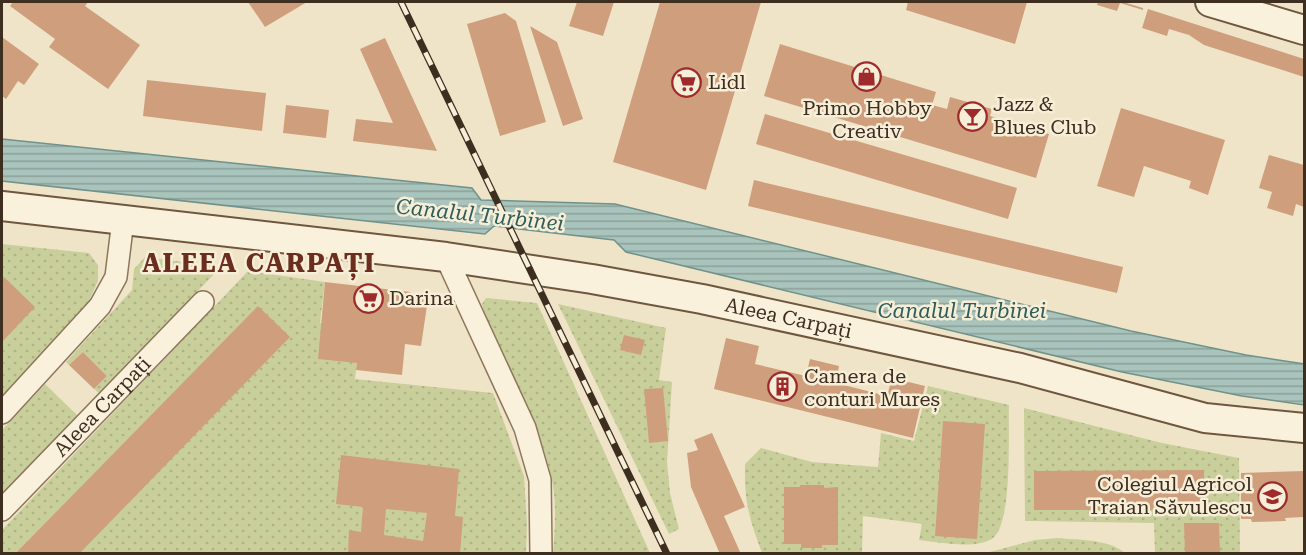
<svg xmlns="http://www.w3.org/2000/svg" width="1306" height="555" viewBox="0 0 1306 555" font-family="'Roboto Serif',serif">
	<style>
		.grass { fill: url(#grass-dots) }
		.water { fill: url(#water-rules); stroke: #6f938a; stroke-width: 1.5 }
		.building { fill: #cf9f7d; fill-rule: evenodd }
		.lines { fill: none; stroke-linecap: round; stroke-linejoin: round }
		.street-casing { stroke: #8d765c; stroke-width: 24 }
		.secondary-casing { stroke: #6f573f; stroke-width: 32 }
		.street { stroke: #faf1dc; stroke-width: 21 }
		.secondary { stroke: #faf1dc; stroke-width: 28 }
		.rail-casing { stroke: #3d2e20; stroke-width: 7 }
		.rail { stroke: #f7eed8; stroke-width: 4.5; stroke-dasharray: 14; stroke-linecap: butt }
		.labels { text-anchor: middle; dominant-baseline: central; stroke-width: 5; stroke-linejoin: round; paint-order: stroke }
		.poi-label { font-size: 20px; fill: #3d2e20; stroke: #f7eed8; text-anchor: start }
		.street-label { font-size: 20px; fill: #3d2e20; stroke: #f7eed8 }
		.water-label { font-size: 21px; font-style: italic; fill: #2f5d5a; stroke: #f7eed8 }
		.district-label { font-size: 26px; font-weight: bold; letter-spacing: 1.5px; fill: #6b2e1e; stroke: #f7eed8 }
	</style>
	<defs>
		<pattern id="grass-dots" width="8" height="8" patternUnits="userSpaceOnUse" patternTransform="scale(1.5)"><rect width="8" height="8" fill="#c9cf9b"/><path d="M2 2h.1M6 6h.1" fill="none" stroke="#aeb285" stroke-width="1.8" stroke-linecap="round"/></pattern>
		<pattern id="water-rules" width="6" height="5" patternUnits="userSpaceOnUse" patternTransform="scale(1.5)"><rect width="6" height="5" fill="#a9c4bc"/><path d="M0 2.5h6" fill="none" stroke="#8ba098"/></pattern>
	</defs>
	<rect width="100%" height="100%" fill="#f0e4c8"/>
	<g class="grass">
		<polygon points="2,244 89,253 98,265 98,281 85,310 2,398"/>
		<polygon points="145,257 221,267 99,393 94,389 107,376 83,352 69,365 66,362 132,290 134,269"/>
		<polygon points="248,271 325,282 320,323 323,323 357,363 355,379 493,393 524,476 527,524 526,554 2,554 2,530"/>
		<path d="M486,298L537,303L650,553H553C555,528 557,500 551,476C538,421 509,369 486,319L482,304Z"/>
		<polygon points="558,304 666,328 659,380 672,382 667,462 670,493 679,529 669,534"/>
		<polygon points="45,384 78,416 2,495 2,430"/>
		<path d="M928,386L1009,405C1008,432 1013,522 993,538C977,550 938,542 919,540L922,524L863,516L862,553H762C749,518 744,501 745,464L761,448L812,462L878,467L881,433L914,441Z"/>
		<polygon points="1024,408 1162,443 1239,458 1240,553 1155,553 1154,523 1025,521"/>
		<path d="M1058,538C1078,540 1109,539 1125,553H986L1035,540Z"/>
	</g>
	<polygon class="water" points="2,139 472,188 481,200 615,204 1131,331 1246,355 1304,364 1304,405 1242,396 1122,372 626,252 614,240 494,226 485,234 2,181"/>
	<g class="building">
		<polygon points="13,2 88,2 85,6 140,45 108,89 49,47 55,39 10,6"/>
		<polygon points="248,2 307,2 265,27"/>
		<polygon points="577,2 614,2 603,36 569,26"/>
		<polygon points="660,2 761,2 706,190 613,162"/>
		<polygon points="908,2 1027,2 1015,44 906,10"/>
		<polygon points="1098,2 1123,2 1143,8 1143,10 1120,3 1117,11 1097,5"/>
		<polygon points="1148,9 1304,59 1304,77 1204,45 1189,35 1169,29 1167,36 1142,28"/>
		<polygon points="505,13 516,21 546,122 500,136 467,24"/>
		<polygon points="530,26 557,42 583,119 563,126"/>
		<polygon points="2,37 39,64 24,85 18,81 6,99 2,96"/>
		<polygon points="385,38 437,151 353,141 356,119 393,123 360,49"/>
		<polygon points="780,44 936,92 932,105 947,109 950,97 992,109 990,116 1049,134 1036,178 764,96"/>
		<polygon points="147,80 266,93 262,131 143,116"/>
		<polygon points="286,105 329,110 326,138 283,133"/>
		<polygon points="1121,108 1225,140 1208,195 1189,188 1191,181 1144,166 1134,197 1097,186"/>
		<polygon points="765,114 1017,188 1008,219 756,144"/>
		<polygon points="1269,155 1304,165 1304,207 1296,204 1293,216 1267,208 1272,192 1259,188"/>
		<polygon points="754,180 1123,267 1117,293 748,206"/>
		<polygon points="4,277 35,307 2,342 2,279"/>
		<polygon points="325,282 411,292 410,297 428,299 421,346 405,344 402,375 356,370 357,363 318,359"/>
		<polygon points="258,306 290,337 79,554 15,554"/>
		<polygon points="624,335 645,340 641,355 620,350"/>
		<polygon points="726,338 759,346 755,364 806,376 810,359 839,366 836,383 887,396 892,378 925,386 913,438 714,389"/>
		<polygon points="83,352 107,376 94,389 69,365"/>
		<polygon points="663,388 668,441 649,443 644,389"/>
		<polygon points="943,421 985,424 977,539 935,536"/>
		<polygon points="712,433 745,507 724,516 741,554 720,554 691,487 687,453 698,450 694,440"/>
		<path d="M341,455L459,469L455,516L463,517L460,554H348L349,530L361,532L363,507L336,504ZM386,509L427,513L423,541L384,535Z"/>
		<polygon points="1204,470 1204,510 1034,510 1034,471"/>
		<polygon points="1304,471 1304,517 1285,518 1286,521 1252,522 1251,519 1241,519 1241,473"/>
		<polygon points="800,485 824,485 824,488 838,487 838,545 822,545 822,548 801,548 801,544 784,544 784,487 800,487"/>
		<polygon points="1184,523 1219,523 1220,554 1185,554"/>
	</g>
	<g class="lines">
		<defs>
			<g id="street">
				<polyline points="446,257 525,428 540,480 541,554"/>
				<polyline points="2,413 100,306 116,277 123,220"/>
				<path id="s1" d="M2,510L203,302"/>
			</g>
			<g id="secondary">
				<polyline points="1210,2 1304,30"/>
				<path id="s2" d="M2,206L446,257L592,279L702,299L1020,368L1205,418L1304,428"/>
			</g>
		</defs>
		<use href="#street" class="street-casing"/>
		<use href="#secondary" class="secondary-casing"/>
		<use href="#street" class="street"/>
		<use href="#secondary" class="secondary"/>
		<defs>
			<polyline id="rail" points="401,2 667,554"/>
		</defs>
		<use href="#rail" class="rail-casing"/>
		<use href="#rail" class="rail"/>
	</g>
	<defs>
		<symbol id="shop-ring" viewBox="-11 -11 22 22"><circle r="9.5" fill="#f7eed8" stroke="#9e2a2b" stroke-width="1.5"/><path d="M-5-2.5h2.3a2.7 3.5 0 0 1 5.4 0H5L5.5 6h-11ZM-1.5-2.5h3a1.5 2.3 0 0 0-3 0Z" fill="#9e2a2b"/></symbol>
		<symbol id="supermarket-ring" viewBox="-11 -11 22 22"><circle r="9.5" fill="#f7eed8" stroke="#9e2a2b" stroke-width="1.5"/><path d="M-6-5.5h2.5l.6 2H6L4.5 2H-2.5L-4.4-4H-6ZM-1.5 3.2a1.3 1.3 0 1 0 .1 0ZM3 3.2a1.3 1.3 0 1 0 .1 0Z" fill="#9e2a2b"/></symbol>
		<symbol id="bar-ring" viewBox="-11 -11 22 22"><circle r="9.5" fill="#f7eed8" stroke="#9e2a2b" stroke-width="1.5"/><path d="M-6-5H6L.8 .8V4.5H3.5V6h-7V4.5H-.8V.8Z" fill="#9e2a2b"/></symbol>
		<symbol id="building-ring" viewBox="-11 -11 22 22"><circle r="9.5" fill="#f7eed8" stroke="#9e2a2b" stroke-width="1.5"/><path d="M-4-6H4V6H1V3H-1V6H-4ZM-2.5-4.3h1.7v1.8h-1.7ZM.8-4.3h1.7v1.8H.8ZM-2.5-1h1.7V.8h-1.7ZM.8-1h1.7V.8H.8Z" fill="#9e2a2b"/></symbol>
		<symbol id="university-ring" viewBox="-11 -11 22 22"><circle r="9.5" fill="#f7eed8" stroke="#9e2a2b" stroke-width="1.5"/><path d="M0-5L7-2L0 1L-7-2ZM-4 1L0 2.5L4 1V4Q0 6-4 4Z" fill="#9e2a2b"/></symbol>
	</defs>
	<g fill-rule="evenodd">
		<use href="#shop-ring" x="850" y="60" width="33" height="33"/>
		<use href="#supermarket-ring" x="670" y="66" width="33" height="33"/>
		<use href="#bar-ring" x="956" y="100" width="33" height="33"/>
		<use href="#supermarket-ring" x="352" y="282" width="33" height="33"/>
		<use href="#building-ring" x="766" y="370" width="33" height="33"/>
		<use href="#university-ring" x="1256" y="480" width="33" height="33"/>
	</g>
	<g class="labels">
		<g class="poi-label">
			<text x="708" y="82">Lidl</text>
			<text x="993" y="104">Jazz &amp;<tspan x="993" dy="23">Blues Club</tspan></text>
			<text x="867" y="108" text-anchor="middle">Primo Hobby<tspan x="867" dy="23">Creativ</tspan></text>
			<text x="389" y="298">Darina</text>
			<text x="804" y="376">Camera de<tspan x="804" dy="23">conturi Mureș</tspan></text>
			<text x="1252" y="484" text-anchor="end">Colegiul Agricol<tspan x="1252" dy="23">Traian Săvulescu</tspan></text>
		</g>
		<g class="street-label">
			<text stroke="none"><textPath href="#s2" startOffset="795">Aleea Carpați</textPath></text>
			<text stroke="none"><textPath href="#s1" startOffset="144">Aleea Carpați</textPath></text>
		</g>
		<g class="water-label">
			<text transform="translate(480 215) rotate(6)">Canalul Turbinei</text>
			<text x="962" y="311">Canalul Turbinei</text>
		</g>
		<g class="district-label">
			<text x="259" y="263">ALEEA CARPAȚI</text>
		</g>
	</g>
	<rect width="1306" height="555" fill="none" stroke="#3d2e20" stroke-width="6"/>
</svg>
